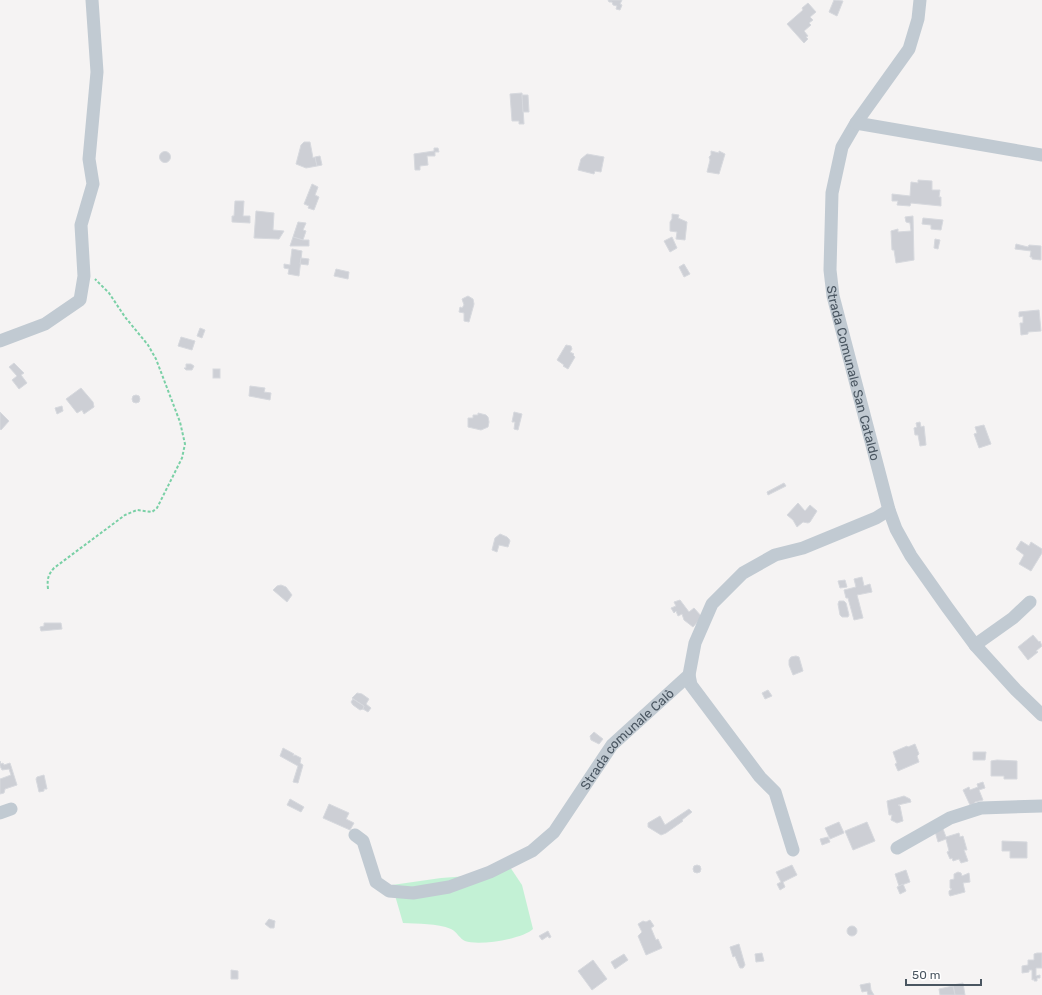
<svg xmlns="http://www.w3.org/2000/svg" width="1042" height="995" viewBox="0 0 1042 995" font-family="Rubik,sans-serif">
	<style>
		.green { fill: #c3f1d5 }
		.building { fill: #cdcfd5; stroke: #d7d9de }
		.lines { fill: none; stroke-linecap: round; stroke-linejoin: round }
		.path { stroke: #7ad0a6; stroke-width: 2; stroke-dasharray: 3 2; stroke-linecap: butt }
		.minor { stroke: #c1cad2; stroke-width: 13 }
		.labels { text-anchor: middle; dominant-baseline: central; stroke-width: 3; stroke-linejoin: round; paint-order: stroke }
		.street-label { font-size: 13px; fill: #4a5661; stroke: #fff }
	</style>
	<rect width="100%" height="100%" fill="#f5f3f3"/>
	<path class="green" d="M506,861L522,885L533,929C523,939 479,946 465,941C460,939 457,932 451,929C437,923 418,924 403,923L392,885L441,878L468,876Z"/>
	<g class="building">
		<polygon points="608,0 622,0 620,4 622,5 620,10 616,9 617,6 613,5 612,2 609,2"/>
		<polygon points="834,0 843,1 837,16 829,12"/>
		<polygon points="808,3 816,12 810,17 813,20 809,23 811,25 804,31 808,36 806,37 808,39 804,43 787,24 803,10 802,8"/>
		<polygon points="522,93 524,124 519,124 519,121 512,121 510,94"/>
		<polygon points="522,95 528,95 529,112 523,112"/>
		<polygon points="304,142 310,142 313,158 315,157 317,166 306,168 296,164 301,145"/>
		<polygon points="434,148 438,148 439,152 435,152 435,156 427,156 428,165 420,166 420,170 415,170 414,154 434,151"/>
		<polygon points="711,151 719,153 719,151 725,154 719,174 707,172 710,160 709,157 711,155"/>
		<circle cx="165" cy="157" r="5.5"/>
		<polygon points="587,154 604,157 601,172 595,171 594,174 578,170 581,159"/>
		<polygon points="320,156 322,165 317,166 315,157"/>
		<polygon points="918,180 932,181 932,190 940,190 939,197 941,197 941,206 911,203 910,206 897,205 898,201 892,201 892,194 910,196 911,182 918,183"/>
		<polygon points="312,184 318,187 315,195 319,197 314,210 308,208 309,206 304,204"/>
		<polygon points="235,201 244,201 243,216 250,216 250,223 232,222 232,216 234,216"/>
		<polygon points="256,211 274,213 273,230 284,231 279,239 254,238"/>
		<polygon points="672,214 679,215 678,218 687,222 685,240 676,239 677,232 670,231 670,222 672,219"/>
		<polygon points="913,216 914,260 896,263 894,250 892,250 891,231 898,229 898,232 911,231 910,223 906,222 905,217"/>
		<polygon points="923,218 943,220 941,230 931,229 931,225 922,224"/>
		<polygon points="298,222 306,223 303,230 306,231 303,240 293,237"/>
		<polygon points="293,237 303,240 309,240 309,246 290,246"/>
		<polygon points="672,237 677,248 670,252 664,241"/>
		<polygon points="935,239 940,240 938,249 934,248"/>
		<polygon points="1016,244 1028,247 1029,245 1041,246 1041,260 1032,259 1032,257 1030,257 1031,251 1015,249"/>
		<polygon points="292,249 302,251 299,276 288,274 289,269 284,268 284,264 290,265"/>
		<polygon points="301,258 309,259 308,265 300,264"/>
		<polygon points="684,264 690,274 684,277 679,267"/>
		<polygon points="336,269 349,272 348,279 334,276"/>
		<polygon points="468,296 473,299 474,304 469,322 464,321 464,313 459,312 460,307 462,308 464,305 462,299"/>
		<polygon points="1039,310 1041,331 1028,332 1028,334 1021,335 1020,323 1023,323 1023,316 1019,317 1019,312"/>
		<polygon points="200,328 205,330 202,338 197,336"/>
		<polygon points="181,337 195,341 192,350 178,346"/>
		<polygon points="566,345 571,346 572,349 570,352 574,354 573,355 575,357 568,369 563,366 564,365 557,360"/>
		<polygon points="14,363 24,373 21,375 27,383 19,389 12,380 17,376 9,367"/>
		<polygon points="186,364 191,364 194,366 192,370 186,370 184,368 186,368"/>
		<rect x="213" y="369" width="7" height="9"/>
		<polygon points="250,386 265,388 264,392 271,393 270,400 249,396"/>
		<polygon points="81,388 93,402 94,407 84,414 82,410 77,413 66,399"/>
		<circle cx="136" cy="399" r="4"/>
		<polygon points="62,406 63,411 57,414 55,408"/>
		<polygon points="0,412 9,421 1,430 0,429"/>
		<polygon points="514,412 522,414 518,430 514,429 515,422 512,422"/>
		<polygon points="478,413 486,415 488,417 489,422 488,427 481,430 468,427 468,418 473,418 473,415 478,415"/>
		<polygon points="920,422 921,427 924,426 926,445 920,446 918,435 915,435 914,428 917,427 916,423"/>
		<polygon points="984,425 991,444 979,448 974,434 977,433 975,427"/>
		<polygon points="784,483 786,486 768,495 767,492"/>
		<polygon points="798,503 805,511 810,505 817,511 810,522 808,523 803,522 797,527 793,520 787,515"/>
		<polygon points="500,534 507,537 509,539 510,541 508,547 499,545 497,552 492,550 495,538"/>
		<polygon points="1021,541 1029,546 1031,542 1042,549 1042,553 1031,571 1019,564 1024,555 1016,549"/>
		<polygon points="862,577 864,586 870,584 872,592 857,595 863,618 854,620 848,598 846,598 844,590 856,587 854,579"/>
		<polygon points="845,580 847,587 840,588 838,581"/>
		<polygon points="281,585 286,587 292,595 287,602 273,590 277,586"/>
		<polygon points="680,600 689,612 694,608 702,617 693,627 684,620 682,614 678,616 676,611 674,613 671,608 676,606 674,602"/>
		<polygon points="839,601 844,601 846,603 849,615 848,617 842,617 840,615 838,604"/>
		<polygon points="44,623 61,623 62,629 41,631 40,627 44,626"/>
		<polygon points="1033,635 1039,642 1040,641 1042,646 1036,651 1038,652 1028,660 1018,647"/>
		<polygon points="796,656 799,657 803,671 793,675 789,665 789,660 791,657"/>
		<polygon points="768,690 772,696 765,699 762,693"/>
		<polygon points="357,693 362,694 369,699 366,704 371,708 368,712 363,709 364,706 352,698"/>
		<polygon points="353,699 364,706 363,709 360,710 353,705 351,702"/>
		<polygon points="594,732 603,739 599,744 591,740 590,736"/>
		<polygon points="915,744 919,754 917,756 919,762 898,771 895,764 897,763 893,752 907,746 908,747"/>
		<polygon points="283,748 294,754 293,756 295,755 301,758 300,763 303,765 298,783 293,782 298,766 280,756"/>
		<polygon points="973,752 986,752 985,760 973,760"/>
		<polygon points="997,760 1017,761 1017,779 1004,779 1004,776 991,776 991,761"/>
		<polygon points="0,761 1,764 3,763 4,765 10,763 17,785 5,789 4,793 0,794 0,779 11,775 9,769 2,770 0,766"/>
		<polygon points="44,775 47,789 44,789 44,791 39,792 36,779 37,777"/>
		<polygon points="983,782 985,788 979,790 983,800 975,802 974,804 970,805 963,790 969,787 970,790 978,787 977,784"/>
		<polygon points="904,796 910,799 911,802 898,805 900,806 903,821 897,823 891,820 892,815 889,815 887,801"/>
		<polygon points="290,799 304,807 301,812 287,805"/>
		<polygon points="329,804 349,813 346,819 354,823 350,830 323,818"/>
		<polygon points="689,809 692,812 682,820 683,821 666,833 661,835 648,827 648,823 660,816 665,825"/>
		<polygon points="839,822 844,833 830,839 825,828"/>
		<polygon points="867,822 875,841 853,850 845,831"/>
		<polygon points="943,829 946,837 959,833 960,837 963,836 967,850 964,850 968,861 961,863 959,859 953,861 952,858 950,859 947,852 949,851 946,839 938,842 935,831"/>
		<polygon points="828,837 830,842 822,845 820,839"/>
		<polygon points="1002,841 1027,842 1027,858 1010,858 1010,851 1002,851"/>
		<polygon points="792,865 797,875 783,882 785,887 780,890 777,884 781,882 776,872"/>
		<circle cx="697" cy="869" r="4"/>
		<polygon points="906,870 910,882 899,886 895,874"/>
		<polygon points="958,872 961,873 962,876 969,873 970,882 963,883 965,892 950,896 949,894 949,891 952,889 950,888 950,880 954,879 954,874"/>
		<polygon points="903,884 906,891 900,894 897,887"/>
		<polygon points="269,919 275,921 274,928 270,928 265,924"/>
		<polygon points="650,920 654,926 651,928 656,940 658,939 662,948 646,955 638,936 642,932 638,924 643,921 646,922"/>
		<circle cx="852" cy="931" r="5"/>
		<polygon points="548,931 551,937 549,938 548,936 542,940 539,936"/>
		<polygon points="739,944 745,965 743,968 740,968 739,966 735,956 733,957 730,947"/>
		<polygon points="762,953 764,961 756,962 755,954"/>
		<polygon points="1037,953 1042,953 1042,968 1036,968 1036,976 1040,975 1040,978 1037,978 1037,981 1034,981 1034,979 1032,980 1032,970 1029,970 1029,972 1022,973 1022,966 1028,965 1028,960 1034,960 1034,954"/>
		<polygon points="624,954 628,960 615,969 611,962"/>
		<polygon points="593,960 607,979 592,990 578,971"/>
		<polygon points="231,970 238,971 238,979 231,979"/>
		<polygon points="870,983 871,990 874,995 868,995 867,991 862,992 860,985"/>
		<polygon points="963,983 965,995 955,995 953,985"/>
		<polygon points="953,986 955,995 940,995 939,989"/>
	</g>
	<g class="lines">
		<path class="path" d="M48,589C47,579 48,575 54,568L125,515L137,510L152,512L157,508L182,458L185,444L180,422L156,359L148,345L125,317L109,293L95,279"/>
		<g class="minor">
			<path id="s1" d="M920,0L918,19L909,49L856,123L842,147L832,193L830,270L833,296L889,510L896,529L911,556L947,607L975,645L1016,690L1042,715"/>
			<polyline points="856,123 1042,155"/>
			<polyline points="0,341 45,324 80,300 84,276 81,225 93,184 89,159 97,72 92,0"/>
			<polyline points="975,645 1013,618 1030,602"/>
			<polyline points="689,675 691,685 760,777 775,792 793,850"/>
			<polyline points="0,813 11,809"/>
			<path id="s2" d="M355,835L363,841L376,882L389,891L413,893L449,887L490,872L532,851L554,832L612,745L689,675L695,643L712,604L743,573L775,555L803,548L876,518L889,510"/>
			<polyline points="897,848 950,818 981,808 1042,806"/>
		</g>
	</g>
	<g class="labels">
		<g class="street-label">
			<text stroke="none"><textPath href="#s1" startOffset="399">Strada Comunale San Cataldo</textPath></text>
			<text stroke="none"><textPath href="#s2" startOffset="368">Strada comunale Calò</textPath></text>
		</g>
	</g>
	<path d="M906 979v6h75v-6" fill="none" stroke="#4a5661" stroke-width="2"/>
	<text x="912" y="979" font-size="12" fill="#4a5661" stroke="#ffffff" stroke-width="3" paint-order="stroke">50 m</text>
</svg>
